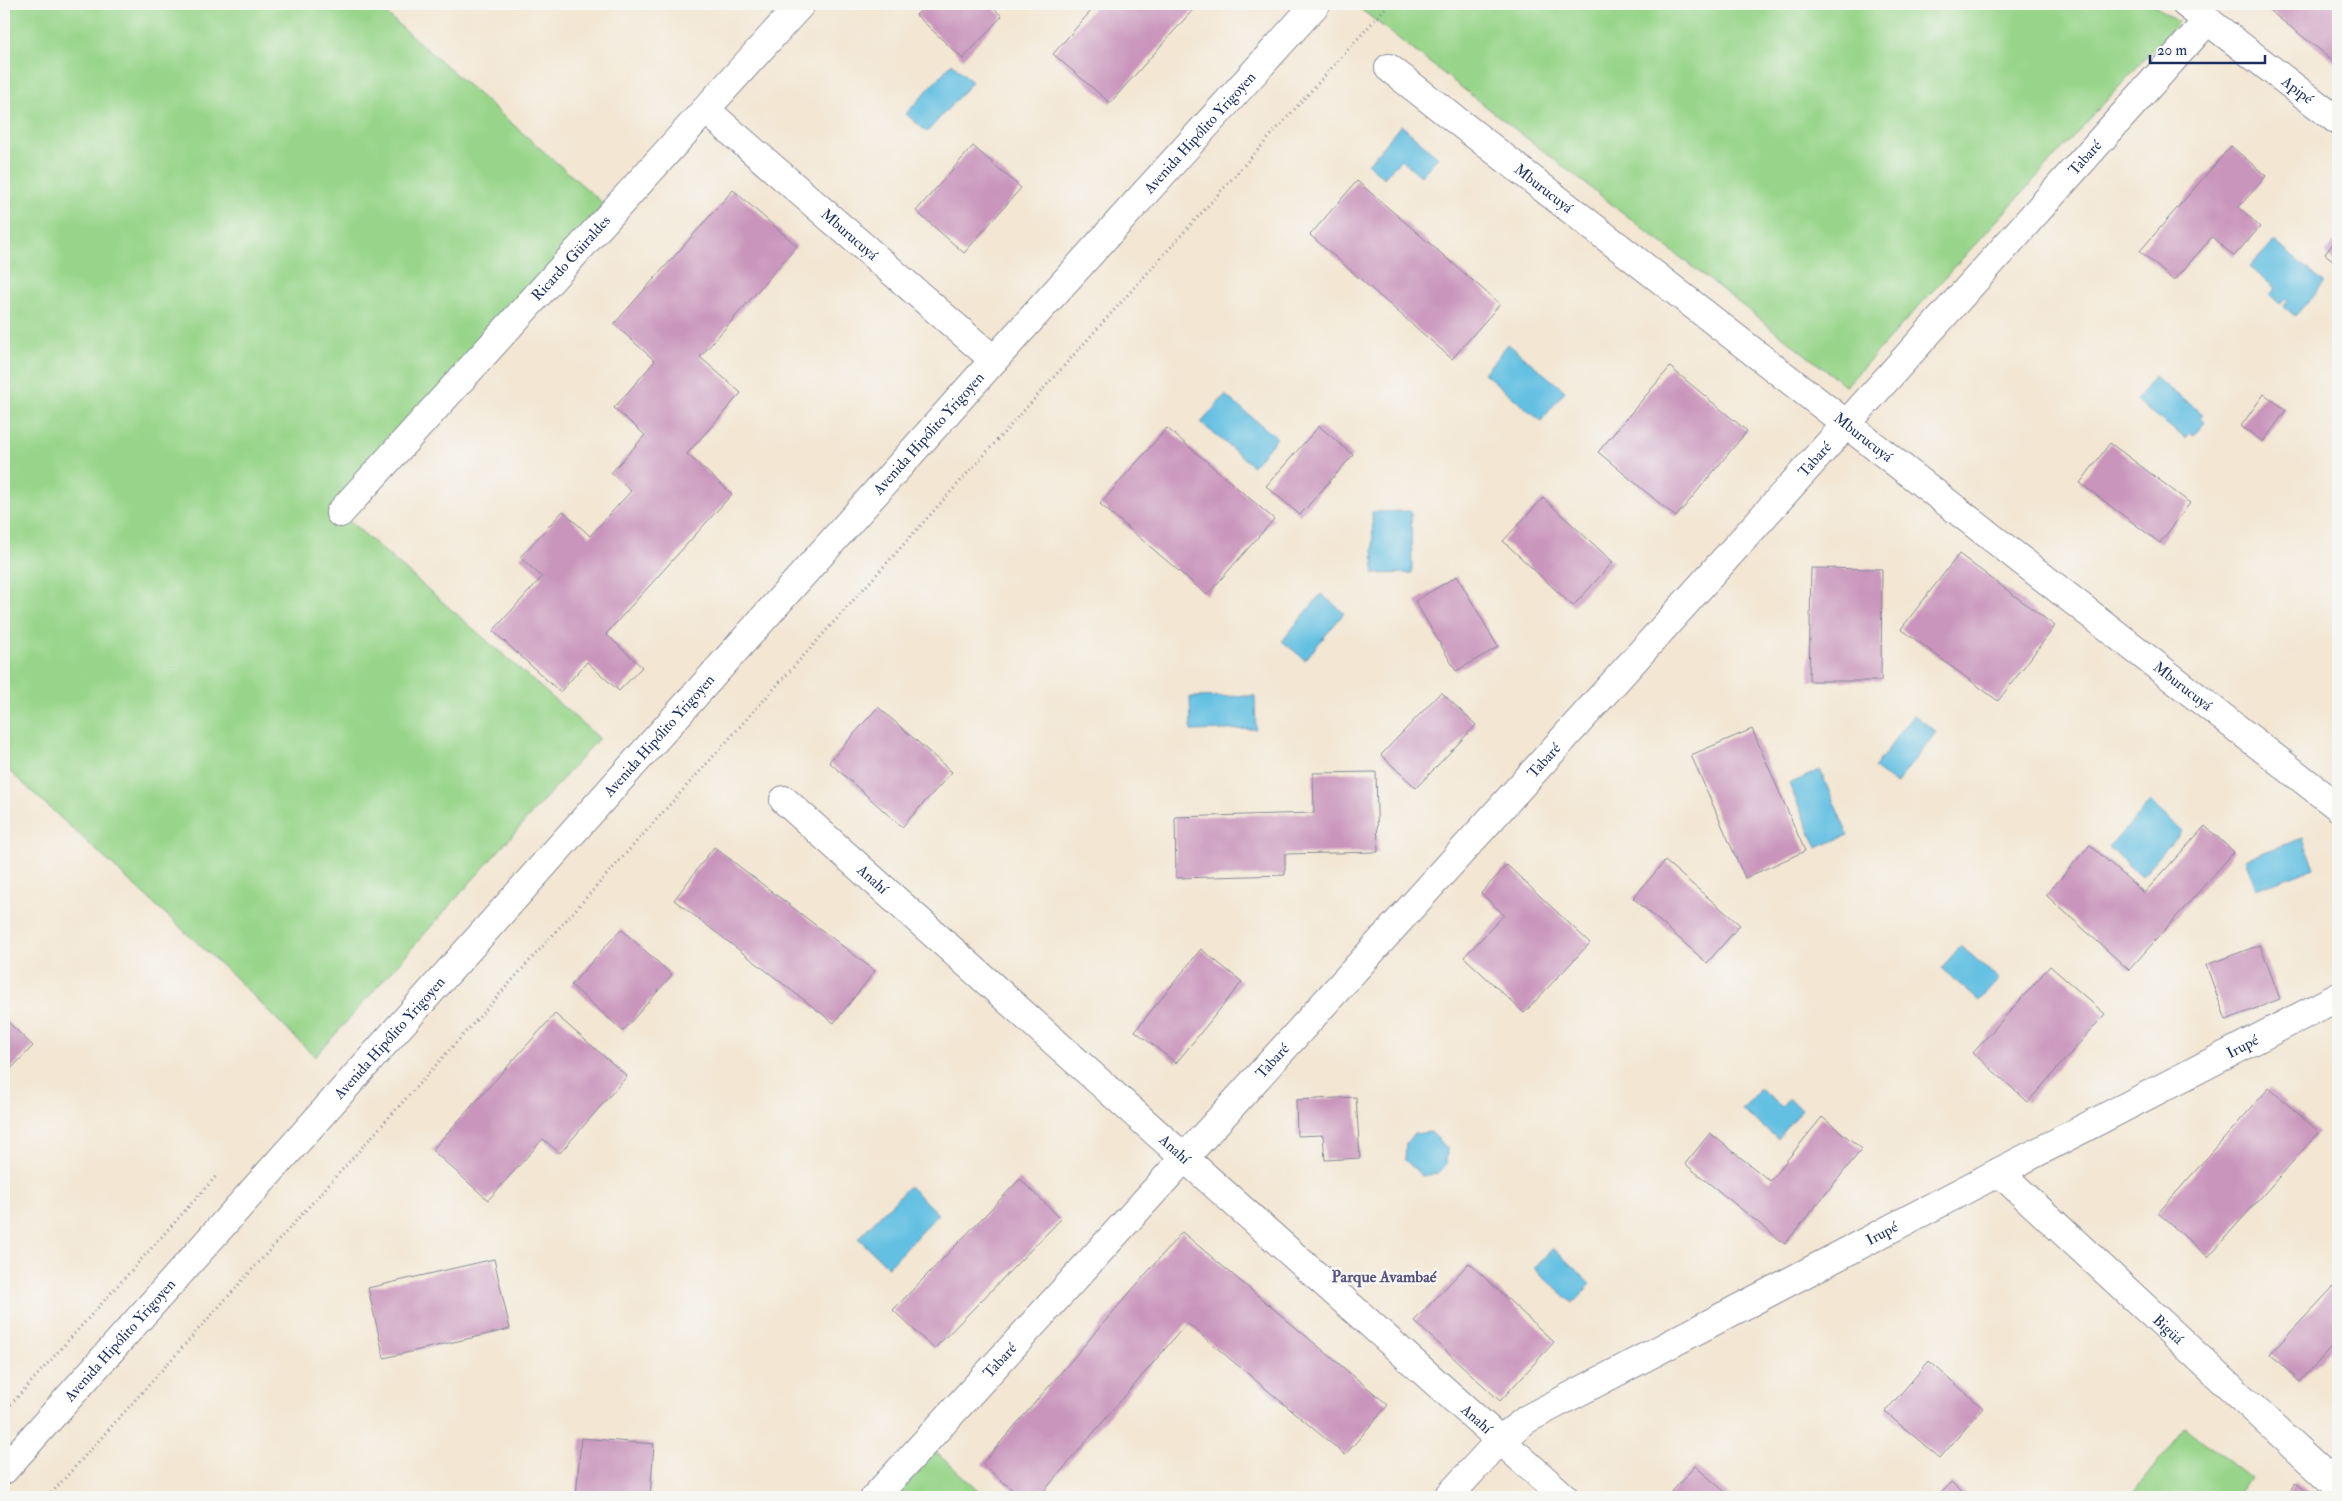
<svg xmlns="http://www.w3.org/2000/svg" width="2342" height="1501" viewBox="0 0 2342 1501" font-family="'IM FELL Double Pica',serif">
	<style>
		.green { fill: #98d58a; stroke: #5a8274 }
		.water { fill: #64c0e2; stroke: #4078a0 }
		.building { fill: #c995bc }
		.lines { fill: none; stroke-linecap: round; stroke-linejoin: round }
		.street-casing { stroke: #878a98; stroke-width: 30 }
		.primary-casing { stroke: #878a98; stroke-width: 30 }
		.path { stroke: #878a98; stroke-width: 3; stroke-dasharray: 1 4; stroke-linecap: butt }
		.street { stroke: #fff; stroke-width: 28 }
		.primary { stroke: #fff; stroke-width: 28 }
		.labels { text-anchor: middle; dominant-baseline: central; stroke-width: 5; stroke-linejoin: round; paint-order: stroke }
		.street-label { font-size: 15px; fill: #1b2f5e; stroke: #f6f6f2 }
		.neighbourhood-label { font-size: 16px; font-weight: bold; fill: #58537f; stroke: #f6f6f2 }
	</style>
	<rect width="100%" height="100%" fill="#f6f6f2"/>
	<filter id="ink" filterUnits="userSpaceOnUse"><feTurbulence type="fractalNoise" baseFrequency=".02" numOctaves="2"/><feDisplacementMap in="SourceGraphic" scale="10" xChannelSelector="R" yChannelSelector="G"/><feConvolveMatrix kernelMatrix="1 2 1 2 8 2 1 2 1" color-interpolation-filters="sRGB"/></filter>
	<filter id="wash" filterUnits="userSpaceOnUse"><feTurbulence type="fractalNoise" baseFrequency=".0096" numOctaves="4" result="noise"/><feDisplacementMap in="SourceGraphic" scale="20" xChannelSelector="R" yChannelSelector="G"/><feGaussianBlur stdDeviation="1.12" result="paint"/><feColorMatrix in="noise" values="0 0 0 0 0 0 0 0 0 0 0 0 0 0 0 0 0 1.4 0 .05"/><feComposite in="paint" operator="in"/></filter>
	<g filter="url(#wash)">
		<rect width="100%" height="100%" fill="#f3e6d2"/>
		<g class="green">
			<polygon points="4,4 375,4 613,212 340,513 599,738 315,1057 230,973 4,766"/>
			<polygon points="1354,4 2153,4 2178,22 1846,386"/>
			<polygon points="2185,1427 2250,1478 2236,1497 2130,1497"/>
			<polygon points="933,1450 986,1497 890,1497"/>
		</g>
		<g class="water">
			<polygon points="952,63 972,82 927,132 906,114"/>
			<polygon points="1401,125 1438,157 1421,176 1401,159 1384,178 1368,164"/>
			<polygon points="2274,241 2324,283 2295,316 2283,306 2288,300 2285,298 2280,304 2270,295 2275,288 2250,267"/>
			<polygon points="1508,344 1565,391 1541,421 1484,373"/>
			<polygon points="2154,377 2203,414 2200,418 2205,422 2194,436 2189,433 2185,438 2136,401"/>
			<polygon points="1225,395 1277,438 1253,466 1201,423"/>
			<polygon points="1411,511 1412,573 1374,574 1372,512"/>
			<polygon points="1321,594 1344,613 1305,660 1282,641"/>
			<polygon points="1255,696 1256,729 1191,731 1190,697"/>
			<polygon points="1914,715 1936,732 1896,784 1874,768"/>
			<polygon points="1820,770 1848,835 1817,848 1789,784"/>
			<polygon points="2150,802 2182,831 2141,877 2109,847"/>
			<polygon points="2303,838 2314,868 2256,889 2245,859"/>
			<polygon points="1961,946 1999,979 1979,1001 1941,968"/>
			<polygon points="1760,1089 1782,1107 1789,1099 1802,1109 1778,1139 1742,1110"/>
			<polygon points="1431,1132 1447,1148 1446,1165 1438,1174 1422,1176 1405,1160 1406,1143 1414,1134"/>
			<polygon points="909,1186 938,1214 888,1267 858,1238"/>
			<polygon points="1553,1248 1591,1284 1573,1303 1534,1268"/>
		</g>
		<g id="blocks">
			<g class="building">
				<polygon points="927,4 989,4 1002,16 963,59 916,15"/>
				<polygon points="1097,4 1198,4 1110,103 1053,54"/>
				<polygon points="2261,4 2332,4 2338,9 2338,64"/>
				<polygon points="973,146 1021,188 964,253 916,211"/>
				<polygon points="2231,146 2266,176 2239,207 2260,227 2234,256 2212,237 2174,281 2140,251"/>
				<polygon points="1357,181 1500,304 1452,359 1310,235"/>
				<polygon points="733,190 797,246 700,357 741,393 687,454 732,494 606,634 642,667 619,691 587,662 560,692 493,631 542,577 520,557 563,511 590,536 631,491 611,473 645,435 614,408 655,361 614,324"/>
				<polygon points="2338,237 2338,264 2325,254"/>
				<polygon points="1670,367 1747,431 1676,517 1598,452"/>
				<polygon points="2264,394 2286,410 2263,442 2241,426"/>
				<polygon points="1319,426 1353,455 1300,515 1266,486"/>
				<polygon points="1167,428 1274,519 1207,595 1100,504"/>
				<polygon points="2110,443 2190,503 2160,543 2080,483"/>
				<polygon points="1543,498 1613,562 1573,606 1503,541"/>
				<polygon points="1959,554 2055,626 1998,701 1901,629"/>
				<polygon points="1811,568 1882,569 1881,681 1809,681"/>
				<polygon points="1457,576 1498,647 1456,671 1415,601"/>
				<polygon points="1441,692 1476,725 1416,788 1381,755"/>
				<polygon points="878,707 952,772 902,827 829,762"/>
				<polygon points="1752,729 1805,851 1745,878 1691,755"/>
				<polygon points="1376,772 1378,852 1285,854 1285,875 1176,878 1175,817 1314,813 1313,773"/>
				<polygon points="2205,826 2234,852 2129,970 2046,895 2090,845 2144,893"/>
				<polygon points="714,847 875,971 834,1023 674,900"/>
				<polygon points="1665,861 1740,925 1707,963 1633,898"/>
				<polygon points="1507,865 1590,943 1524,1013 1464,957 1504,915 1481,893"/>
				<polygon points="621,929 672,975 623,1031 571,985"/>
				<polygon points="2260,945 2280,999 2226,1020 2206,965"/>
				<polygon points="1201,949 1242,982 1176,1063 1135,1031"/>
				<polygon points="2050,966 2105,1014 2028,1102 1973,1053"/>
				<polygon points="555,1014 627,1076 560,1153 543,1139 488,1200 432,1150"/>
				<polygon points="4,1018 33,1046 4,1076"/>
				<polygon points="2269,1088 2319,1132 2208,1257 2158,1213"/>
				<polygon points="1356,1097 1360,1158 1325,1160 1323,1135 1297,1136 1296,1100"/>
				<polygon points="1822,1117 1862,1149 1785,1244 1685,1164 1710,1133 1770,1181"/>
				<polygon points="1020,1179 1061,1219 934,1349 893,1310"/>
				<polygon points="1182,1232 1388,1405 1345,1455 1187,1323 1039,1497 1021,1497 982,1464"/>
				<polygon points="494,1259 510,1329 384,1358 368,1288"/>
				<polygon points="1469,1263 1554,1342 1500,1401 1414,1321"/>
				<polygon points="2338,1282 2338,1340 2300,1382 2270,1354"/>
				<polygon points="1929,1361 1983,1408 1940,1458 1885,1412"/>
				<polygon points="581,1438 654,1444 650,1497 576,1497"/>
				<polygon points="1695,1466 1731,1497 1667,1497"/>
				<polygon points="1952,1482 1968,1497 1937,1497"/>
				<polygon points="2295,1482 2317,1497 2285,1497"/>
			</g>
		</g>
	</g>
	<g filter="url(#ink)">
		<use href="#blocks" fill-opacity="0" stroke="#878a98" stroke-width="1"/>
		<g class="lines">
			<defs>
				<g id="street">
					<path id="s1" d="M2186,4L2338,121"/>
					<path id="s2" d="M1389,68L2338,807"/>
					<path id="s3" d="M706,110L994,360"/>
					<path id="s4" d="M340,513L801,4"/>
					<path id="s5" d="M784,800L1564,1497"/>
					<path id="s6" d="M1999,1172L2338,1487"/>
					<path id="s7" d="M875,1497C1323,1008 1766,515 2208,20"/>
					<path id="s8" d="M1448,1497L1500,1440L1527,1419L1999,1172L2338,997"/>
				</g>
				<g id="primary">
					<path id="s9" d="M4,1470L994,360L1316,4"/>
				</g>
			</defs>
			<use href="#street" class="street-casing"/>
			<use href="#primary" class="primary-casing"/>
			<g class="path">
				<polyline points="4,1412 218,1174"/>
				<polyline points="48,1497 1389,4"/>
			</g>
			<use href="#street" class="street"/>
			<use href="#primary" class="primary"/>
		</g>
	</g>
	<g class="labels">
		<g class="street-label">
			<text stroke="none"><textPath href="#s1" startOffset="141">Apipé</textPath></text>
			<text stroke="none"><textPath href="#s9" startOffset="1794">Avenida Hipólito Yrigoyen</textPath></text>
			<text stroke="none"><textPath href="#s7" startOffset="1805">Tabaré</textPath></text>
			<text stroke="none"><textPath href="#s2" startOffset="196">Mburucuyá</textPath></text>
			<text stroke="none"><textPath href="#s3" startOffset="190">Mburucuyá</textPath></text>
			<text stroke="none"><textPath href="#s4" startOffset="344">Ricardo Güiraldes</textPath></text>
			<text stroke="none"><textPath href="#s9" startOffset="1389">Avenida Hipólito Yrigoyen</textPath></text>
			<text stroke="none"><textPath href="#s2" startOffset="601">Mburucuyá</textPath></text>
			<text stroke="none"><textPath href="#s7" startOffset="1400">Tabaré</textPath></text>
			<text stroke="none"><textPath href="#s2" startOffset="1006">Mburucuyá</textPath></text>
			<text stroke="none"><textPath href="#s9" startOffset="984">Avenida Hipólito Yrigoyen</textPath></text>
			<text stroke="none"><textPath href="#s7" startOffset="995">Tabaré</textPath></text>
			<text stroke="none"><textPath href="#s5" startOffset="119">Anahí</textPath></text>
			<text stroke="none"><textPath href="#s9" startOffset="579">Avenida Hipólito Yrigoyen</textPath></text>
			<text stroke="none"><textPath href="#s8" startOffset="918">Irupé</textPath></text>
			<text stroke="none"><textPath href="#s7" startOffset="590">Tabaré</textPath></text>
			<text stroke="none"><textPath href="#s5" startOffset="524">Anahí</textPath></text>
			<text stroke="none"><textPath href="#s8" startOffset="512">Irupé</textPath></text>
			<text stroke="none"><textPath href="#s6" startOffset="231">Bigüá</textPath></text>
			<text stroke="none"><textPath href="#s9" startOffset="174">Avenida Hipólito Yrigoyen</textPath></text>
			<text stroke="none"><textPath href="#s7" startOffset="185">Tabaré</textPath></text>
			<text stroke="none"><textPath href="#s5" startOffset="929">Anahí</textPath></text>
		</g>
		<g class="neighbourhood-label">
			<text x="1384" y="1277">Parque Avambaé</text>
		</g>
	</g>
	<rect width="2342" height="1501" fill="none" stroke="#f6f6f2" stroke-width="20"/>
	<path d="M2150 55v8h115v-8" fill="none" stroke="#1b2f5e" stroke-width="2.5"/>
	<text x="2157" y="55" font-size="15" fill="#1b2f5e" stroke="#f6f6f2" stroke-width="4" paint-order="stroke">20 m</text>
</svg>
